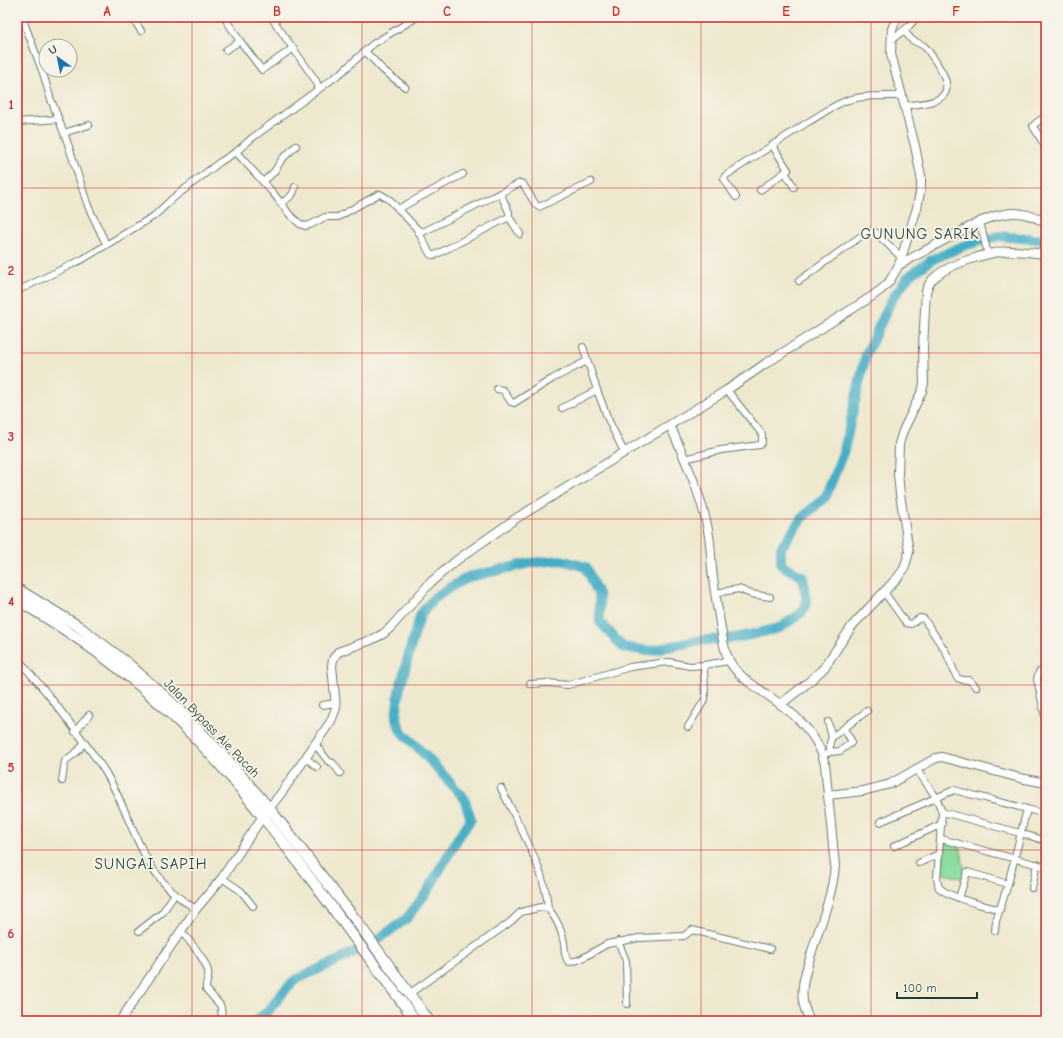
<svg xmlns="http://www.w3.org/2000/svg" width="1063" height="1038" viewBox="0 0 1063 1038" font-family="'Comic Neue',sans-serif">
	<style>
		.green { fill: #89dd9f; stroke: #548d6a }
		.lines { fill: none; stroke-linecap: round; stroke-linejoin: round }
		.river { stroke: #45adc5; stroke-width: 10 }
		.minor-casing { stroke: #67796a; stroke-width: 8 }
		.tertiary-casing { stroke: #67796a; stroke-width: 10 }
		.trunk-casing { stroke: #67796a; stroke-width: 12 }
		.minor { stroke: #fff; stroke-width: 6 }
		.tertiary { stroke: #fff; stroke-width: 8 }
		.trunk { stroke: #fff; stroke-width: 10 }
		.grid { fill: none; stroke: #d62828; stroke-width: 1; stroke-opacity: 0.55 }
		.labels { text-anchor: middle; dominant-baseline: central; stroke-width: 4; stroke-linejoin: round; paint-order: stroke }
		.street-label { font-size: 13px; fill: #1f3d34; stroke: #f7f3e8 }
		.quarter-label { font-size: 15px; letter-spacing: 1px; fill: #1f3d34; stroke: #f7f3e8 }
		.neatline { fill: none; stroke: #d62828; stroke-width: 1.5 }
		.grid-label { font-size: 13px; text-anchor: middle; font-weight: bold; fill: #d62828 }
	</style>
	<rect width="100%" height="100%" fill="#f7f3e8"/>
	<filter id="ink" filterUnits="userSpaceOnUse"><feTurbulence type="fractalNoise" baseFrequency=".025" numOctaves="2"/><feDisplacementMap in="SourceGraphic" scale="8" xChannelSelector="R" yChannelSelector="G"/><feConvolveMatrix kernelMatrix="1 2 1 2 8 2 1 2 1" color-interpolation-filters="sRGB"/></filter>
	<filter id="wash" filterUnits="userSpaceOnUse"><feTurbulence type="fractalNoise" baseFrequency=".012" numOctaves="4" result="noise"/><feDisplacementMap in="SourceGraphic" scale="16" xChannelSelector="R" yChannelSelector="G"/><feGaussianBlur stdDeviation="0.9" result="paint"/><feColorMatrix in="noise" values="0 0 0 0 0 0 0 0 0 0 0 0 0 0 0 0 0 1.4 0 .05"/><feComposite in="paint" operator="in"/></filter>
	<g filter="url(#wash)">
		<rect width="100%" height="100%" fill="#eee8ce"/>
		<polygon class="green" points="946,842 960,845 965,874 964,879 941,873"/>
		<g class="lines">
			<polyline class="river" points="256,1021 268,1011 285,990 295,980 341,959 377,940 406,919 427,892 458,838 471,819 464,798 425,755 401,731 396,718 399,692 412,642 421,614 435,597 468,577 530,563 561,560 586,567 599,596 600,622 623,647 649,651 696,641 736,638 780,628 801,613 807,603 803,577 781,565 781,548 801,519 826,496 844,450 866,354 892,299 908,277 931,260 963,246 998,236 1046,240"/>
		</g>
	</g>
	<g filter="url(#ink)">
		<g class="lines">
			<defs>
				<g id="minor">
					<polyline points="22,17 43,73 50,97 67,141 88,206 106,244"/>
					<polyline points="132,17 141,31"/>
					<polyline points="224,17 240,41 262,70 293,48"/>
					<polyline points="271,17 316,81 319,88"/>
					<path d="M904,31L912,40L924,46L927,49C935,61 959,89 938,99C929,104 916,104 905,106"/>
					<polyline points="891,40 908,27 917,17"/>
					<polyline points="226,50 240,41"/>
					<polyline points="365,51 383,70 405,87"/>
					<polyline points="1046,116 1036,123 1033,126 1046,148"/>
					<polyline points="17,122 59,119"/>
					<polyline points="64,133 89,125"/>
					<polyline points="236,152 274,194 290,215 300,224 305,226 310,225 325,217 338,217 377,195 380,194 390,200 417,229 423,232 520,183 523,184 536,205 539,207 591,182"/>
					<polyline points="785,172 794,187"/>
					<polyline points="263,182 274,172 282,159 296,146"/>
					<polyline points="760,190 788,170 772,145"/>
					<path d="M736,197L725,181L724,179L725,176C753,158 780,140 808,122C821,115 833,105 848,100C866,95 884,96 903,96"/>
					<path d="M281,203C288,198 294,196 295,187"/>
					<polyline points="398,209 463,174"/>
					<polyline points="509,217 520,234"/>
					<polyline points="980,222 988,255"/>
					<polyline points="417,229 430,254 432,255 435,255 509,217 509,212 500,193"/>
					<polyline points="799,281 868,231 875,232 901,257"/>
					<polyline points="17,291 83,259 154,216 172,199 220,162 236,152 252,138 342,72 373,44 417,17"/>
					<polyline points="583,347 597,390 608,419 624,452"/>
					<polyline points="497,389 503,390 511,402 514,403 552,379 587,361"/>
					<polyline points="562,408 597,390"/>
					<polyline points="684,459 721,450 760,445 762,442 762,434 727,390"/>
					<polyline points="884,592 906,623 911,624 920,618 924,619 946,652 957,678 963,680 969,680 976,687"/>
					<polyline points="715,593 739,589 751,594 770,597"/>
					<path d="M17,657C27,671 39,683 50,697C68,720 87,745 104,770C136,821 138,876 196,909"/>
					<polyline points="1046,669 1039,672 1037,679 1046,721"/>
					<polyline points="530,684 547,683 568,685 630,667 660,663 669,662 690,666 704,665"/>
					<polyline points="322,705 336,703"/>
					<polyline points="828,722 832,737"/>
					<polyline points="688,727 705,699 704,665 729,661"/>
					<polyline points="75,732 89,715"/>
					<polyline points="315,744 328,761 333,763 340,773"/>
					<polyline points="830,752 840,751 851,743 851,740 844,729"/>
					<polyline points="823,755 830,752 830,742 832,737 867,711"/>
					<polyline points="306,758 317,767"/>
					<path d="M917,770L936,797L942,812L937,879L939,888C956,900 980,904 1000,910"/>
					<polyline points="62,781 65,761 78,751 84,743"/>
					<path d="M501,788C517,822 546,871 548,908"/>
					<polyline points="942,812 1020,833 1043,840"/>
					<polyline points="880,822 954,790 1046,814"/>
					<polyline points="941,839 1046,867"/>
					<polyline points="894,846 942,824"/>
					<polyline points="919,863 939,854"/>
					<polyline points="222,878 241,891 253,906"/>
					<polyline points="1032,888 1037,864"/>
					<polyline points="959,898 967,872 1008,884"/>
					<polyline points="139,931 162,913 175,894"/>
					<path d="M181,931C190,942 204,957 208,971C210,977 205,983 206,989L220,1005L221,1008L222,1018"/>
					<polyline points="995,931 996,921 1008,884 1027,809"/>
					<polyline points="618,941 626,961 627,1004"/>
					<path d="M409,994L509,923L521,912L542,907L548,908C556,918 562,931 564,943C565,950 564,957 569,962L575,961L581,959L607,944L639,938L684,936L692,930L770,949"/>
				</g>
				<g id="tertiary">
					<path d="M899,265C921,253 942,241 964,230C977,223 990,216 1005,214C1019,211 1034,216 1046,223"/>
					<path d="M670,425C685,460 703,497 709,536C711,547 711,558 712,569C714,589 718,610 721,629C723,640 724,652 730,662C738,676 753,685 766,694C791,711 818,732 825,764L835,866C832,899 818,930 809,961C805,974 801,987 803,1001C804,1008 807,1015 810,1021"/>
					<path d="M781,704L810,681L824,668L852,626L898,577L904,569L909,552L900,494L898,474L899,444L903,431L922,391L924,384L923,347L926,291C928,286 930,281 934,278C948,264 989,252 1009,251C1021,251 1034,253 1046,254"/>
					<polyline points="828,795 863,791 890,784 936,758 942,757 1020,778 1046,783"/>
					<polyline points="120,1021 196,909 222,878 263,816 282,792 331,721 336,708 332,666 333,659 338,652 371,640 383,634 391,627 431,582 457,560 515,519 727,390 765,364 871,297 882,289 889,282 899,265 917,208 921,187 921,176 915,146 891,54 892,29 897,17"/>
				</g>
				<g id="trunk">
					<polyline points="17,589 78,626 127,663 170,701 225,757 269,808 355,919 429,1021"/>
					<path d="M17,600C74,633 127,671 174,717C218,758 255,806 292,854C334,909 374,965 416,1021"/>
				</g>
			</defs>
			<use href="#minor" class="minor-casing"/>
			<use href="#tertiary" class="tertiary-casing"/>
			<use href="#trunk" class="trunk-casing"/>
			<use href="#minor" class="minor"/>
			<use href="#tertiary" class="tertiary"/>
			<use href="#trunk" class="trunk"/>
		</g>
	</g>
	<path class="grid" d="M192,17V1021M362,17V1021M532,17V1021M701,17V1021M871,17V1021M17,188H1046M17,353H1046M17,519H1046M17,685H1046M17,850H1046"/>
	<g class="labels">
		<g class="street-label">
			<text transform="translate(212 728) rotate(46)">Jalan Bypass Aie Pacah</text>
		</g>
		<g class="quarter-label">
			<text x="920" y="234">GUNUNG SARIK</text>
			<text x="151" y="864">SUNGAI SAPIH</text>
		</g>
	</g>
	<rect width="1063" height="1038" fill="none" stroke="#f7f3e8" stroke-width="44"/>
	<g transform="translate(58 58) rotate(327)"><circle r="19" fill="#f7f3e8" stroke="#a1aaa0"/>
	<path d="M0-3L7 15L0 10L-7 15Z" fill="#1f6fb2"/>
	<text y="-6" font-size="11" font-weight="bold" text-anchor="middle" fill="#1f3d34">U</text>
	</g>
	<path d="M897 992v6h80v-6" fill="none" stroke="#1f3d34" stroke-width="2"/>
	<text x="903" y="992" font-size="12" fill="#1f3d34" stroke="#f7f3e8" stroke-width="3" paint-order="stroke">100 m</text>
	<rect x="22" y="22" width="1019" height="994" class="neatline"/>
	<g class="grid-label">
		<text x="107" y="16">A</text>
		<text x="277" y="16">B</text>
		<text x="447" y="16">C</text>
		<text x="616" y="16">D</text>
		<text x="786" y="16">E</text>
		<text x="956" y="16">F</text>
		<text x="11" y="109">1</text>
		<text x="11" y="275">2</text>
		<text x="11" y="441">3</text>
		<text x="11" y="606">4</text>
		<text x="11" y="772">5</text>
		<text x="11" y="938">6</text>
	</g>
</svg>
